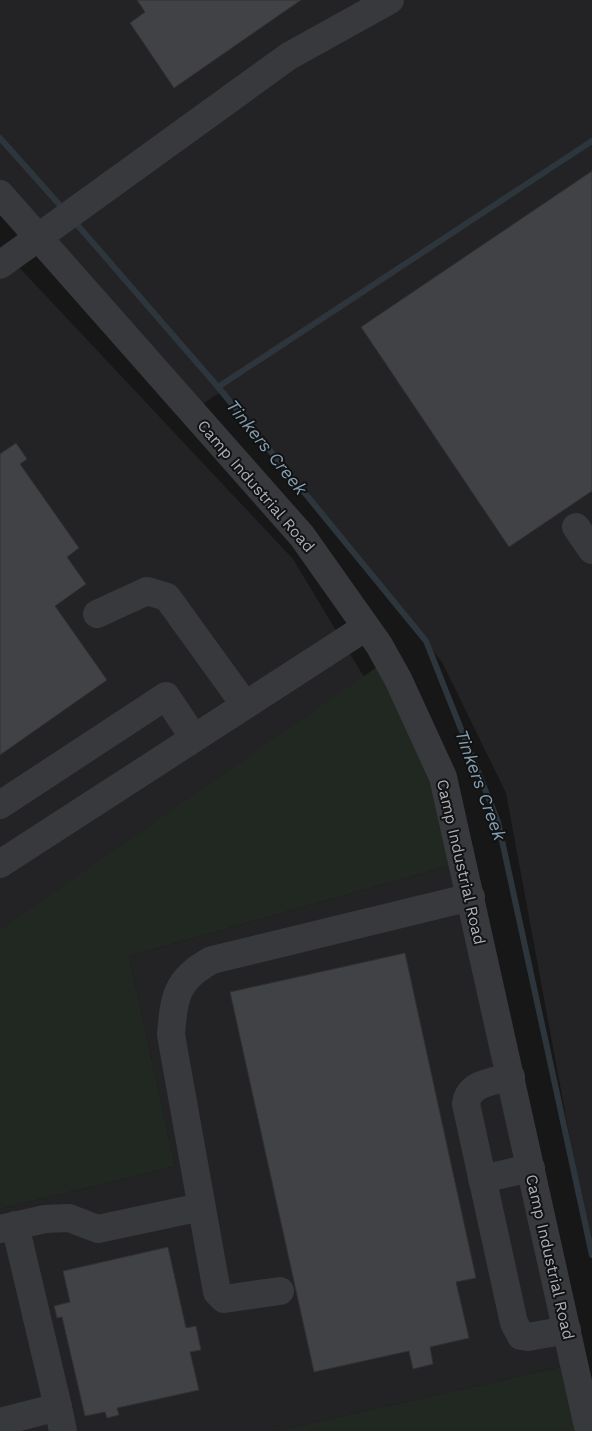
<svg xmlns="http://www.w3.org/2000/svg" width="592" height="1431" viewBox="0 0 592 1431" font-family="'Work Sans',sans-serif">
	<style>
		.built { fill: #232325 }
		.green { fill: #212821 }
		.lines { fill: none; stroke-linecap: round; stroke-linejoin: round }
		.stream { stroke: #2d363c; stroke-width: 6 }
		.building { fill: #414245; stroke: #313134 }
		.minor { stroke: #38393d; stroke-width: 28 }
		.labels { text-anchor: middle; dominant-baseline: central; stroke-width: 4; stroke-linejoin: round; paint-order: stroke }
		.street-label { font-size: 16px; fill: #a9afb8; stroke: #121213 }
		.water-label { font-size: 18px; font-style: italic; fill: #829eb1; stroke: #121213 }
	</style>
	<rect width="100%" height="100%" fill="#171718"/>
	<g class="built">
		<polygon points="0,0 592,0 592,1258 506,793 442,662 219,393 192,411 0,194"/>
		<polygon points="0,247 293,559 364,677 0,931"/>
		<polygon points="463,862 574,1364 276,1431 0,1431 0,1209 175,1166 129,956"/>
	</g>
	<g class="green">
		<polygon points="387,660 463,862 129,956 175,1166 0,1209 0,930"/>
		<polygon points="574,1364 589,1431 276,1431"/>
	</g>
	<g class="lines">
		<g class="stream">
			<polyline points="0,138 65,211"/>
			<polyline points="74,221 218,387 426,641 498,822 592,1255"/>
			<polyline points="218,387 592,141"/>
		</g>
	</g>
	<g class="building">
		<polygon points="137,0 301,0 174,88 130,23 145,12"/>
		<polygon points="592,171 592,491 509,547 361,327"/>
		<polygon points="16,443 27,459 20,464 79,548 67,557 86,584 55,606 107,680 0,755 0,454"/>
		<polygon points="405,953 476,1278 456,1282 469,1338 430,1347 433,1364 413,1369 409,1351 314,1372 230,992"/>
		<polygon points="168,1247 186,1328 196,1326 201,1350 190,1352 199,1390 117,1408 119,1415 107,1418 105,1412 85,1416 62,1317 57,1318 54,1306 70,1302 63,1271"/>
	</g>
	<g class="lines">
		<g class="minor">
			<polyline points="0,194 302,536 379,645 398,679 443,777 589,1431"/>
			<polyline points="0,265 289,56 390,0"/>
			<polyline points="576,527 592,550"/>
			<polyline points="97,614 147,591 167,597 245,705"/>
			<polyline points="0,805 166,696 194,738"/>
			<polyline points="0,864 366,627"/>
			<path d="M511,1077C494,1081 468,1083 466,1104L514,1323L521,1336L528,1337L567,1330"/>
			<polyline points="482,1179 531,1168"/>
			<polyline points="15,1225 58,1407"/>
			<polyline points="0,1229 45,1219 69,1218 98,1229 201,1207"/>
			<path d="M280,1291L224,1299L217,1292L171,1035C174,997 176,979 212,960L471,897"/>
			<polyline points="0,1422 58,1407 63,1431"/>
		</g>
	</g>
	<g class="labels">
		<g class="street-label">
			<text transform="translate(256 486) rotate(49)">Camp Industrial Road</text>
			<text transform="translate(461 862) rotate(77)">Camp Industrial Road</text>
			<text transform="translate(550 1257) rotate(77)">Camp Industrial Road</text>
		</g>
		<g class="water-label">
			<text transform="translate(267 447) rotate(51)">Tinkers Creek</text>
			<text transform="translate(481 785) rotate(70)">Tinkers Creek</text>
		</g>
	</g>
</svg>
